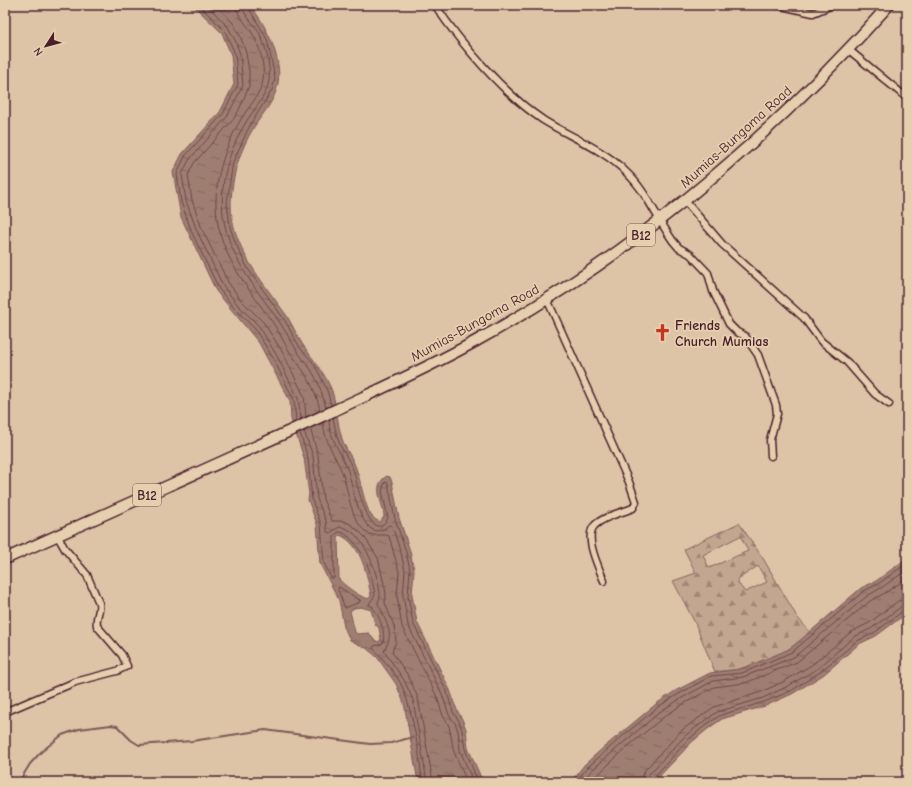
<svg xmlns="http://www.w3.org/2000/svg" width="912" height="787" viewBox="0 0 912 787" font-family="'Comic Neue',sans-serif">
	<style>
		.forest { fill: url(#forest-firs); stroke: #86625e; fill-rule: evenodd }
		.water { fill: url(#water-ripples); stroke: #7d5856; fill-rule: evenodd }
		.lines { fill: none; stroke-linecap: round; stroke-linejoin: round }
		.shore { stroke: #6c4547; stroke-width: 1 }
		.stream { stroke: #7d5856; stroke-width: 2 }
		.minor-casing { stroke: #4a1f2b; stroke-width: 9 }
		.trunk-casing { stroke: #4a1f2b; stroke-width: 13 }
		.minor { stroke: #e6cfaf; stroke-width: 6 }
		.trunk { stroke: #e6cfaf; stroke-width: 10 }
		.labels { text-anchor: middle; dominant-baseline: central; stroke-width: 3.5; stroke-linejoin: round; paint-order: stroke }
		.shield { fill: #e6cfaf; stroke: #795453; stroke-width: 1 }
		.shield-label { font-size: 13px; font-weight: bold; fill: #4a1f2b }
		.street-label { font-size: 14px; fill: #4a1f2b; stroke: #e6cfaf }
		.poi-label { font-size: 14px; font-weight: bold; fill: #4a1f2b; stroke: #e6cfaf; text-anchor: start }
	</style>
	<defs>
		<pattern id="forest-firs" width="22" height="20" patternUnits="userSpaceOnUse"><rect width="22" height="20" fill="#c2a690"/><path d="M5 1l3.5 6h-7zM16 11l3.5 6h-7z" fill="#a08776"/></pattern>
		<pattern id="water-ripples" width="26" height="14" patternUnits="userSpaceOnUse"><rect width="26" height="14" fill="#9f7e72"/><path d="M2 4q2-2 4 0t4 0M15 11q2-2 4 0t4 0" fill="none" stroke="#84675e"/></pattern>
	</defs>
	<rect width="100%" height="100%" fill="#ddc4a7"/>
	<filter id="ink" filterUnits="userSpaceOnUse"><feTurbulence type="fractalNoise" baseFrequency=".025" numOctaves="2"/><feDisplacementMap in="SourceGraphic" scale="8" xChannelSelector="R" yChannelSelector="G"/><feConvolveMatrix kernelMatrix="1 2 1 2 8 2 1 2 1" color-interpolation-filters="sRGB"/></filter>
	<g filter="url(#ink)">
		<path class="forest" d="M739,523L764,560L797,617L810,632C792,650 767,662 742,668C733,671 724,670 715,672L695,623L673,581L696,573L684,549ZM738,537H741L748,551L709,568L703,555ZM758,566L767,582L745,592L738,583V579Z"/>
		<g class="water">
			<path d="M193,5H250C267,26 286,64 276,91C272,104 261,116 254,127C240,150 232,175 231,202C230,246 263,282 287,316C293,326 297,336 303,345C314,361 325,373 332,391C337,406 337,423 342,439C345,449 353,458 356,468C361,482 363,498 369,512C372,517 375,520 380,522L384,517C384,503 370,486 387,476L390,477L392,482L399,518L410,551L414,570L412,595L417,622L450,690L457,710L462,719L466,729L468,748L483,782H418L404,703L396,684L377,657L366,648L350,640L344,627L339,600L320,564L317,524L308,500L309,494L304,458L291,419L290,401L259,343L216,291L181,217L173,172L182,154L220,112L234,84L231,55L222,33ZM340,535C362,545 367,575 371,596C369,598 368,599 366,598C360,597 341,583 339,579L338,537ZM361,607L371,610L375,624L379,628L381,639L379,642L374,640L369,633L357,634L355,632L350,611L354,608Z"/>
			<polygon points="907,558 907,613 876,636 859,644 823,675 792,694 765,706 722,719 709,728 692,742 654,782 571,782 584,765 603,748 656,704 675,691 710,673 741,669 790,649 861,588 876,581"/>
		</g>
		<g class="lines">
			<g class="shore">
				<polyline points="199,5 225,31 235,54 238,84 223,114 185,156 177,174 181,202 192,233 219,289 233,307 255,329 273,358 294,400 296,421"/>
				<polyline points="207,5 228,27 235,40 240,54 243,85 227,117 189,160 182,174 186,201 197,231 223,286 237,304 259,326 277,356 298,398 301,419"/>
				<polyline points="216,5 233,23 241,38 246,53 249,71 249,86 239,110 232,121 194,163 188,175 192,200 202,229 228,282 241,300 264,323 283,353 304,396 306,417"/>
				<path d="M236,5C237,16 247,24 252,33C260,45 265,66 263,80C261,95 248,107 241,119C222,152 210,192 219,229C228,267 254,295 275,326C281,335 285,346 292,355C306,374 315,387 320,410"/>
				<path d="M242,5C243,14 253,23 258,30C265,43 271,65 269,80C267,96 254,109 246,122C227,153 216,194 226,230C235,264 258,292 279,321C285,330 290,340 296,349C299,355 303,359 307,364C317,377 322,392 326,408"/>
				<polyline points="247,5 267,39 275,78 272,90 250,125 233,162 227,202 230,227 235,242 248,269 284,319 300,348 312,361 320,375 328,393 331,406"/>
				<path d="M333,418C335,426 336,436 340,445C344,453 349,460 353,469C356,478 370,550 388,518L382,491L385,482L388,483L395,519L406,552L410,570L408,596L413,623L447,692L453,712L459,721L462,730L465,749L478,782"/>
				<path d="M329,420C329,439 342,453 348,471C353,486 362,550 389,525L392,526L401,553L405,571L403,596L408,625L442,694L449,715L455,723L458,731L460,750L473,782"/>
				<path d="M323,422C324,441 335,455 342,472C349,490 349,518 366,532C374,538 383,533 389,536L399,572L397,596L402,627L437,697L443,716L449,726L454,752L467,782"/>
				<polyline points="310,428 318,455 323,499 332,521 344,521 352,525 364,536 378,558 386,593 385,603 394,626 396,641 392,652 409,677 418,698 433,782"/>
				<path d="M304,431L313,456L317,499L326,521L327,532L330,533L339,527C363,527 378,574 380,594C381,597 378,600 378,603C378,605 381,609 382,611C388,629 394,633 384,651L404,680L413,700L427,782"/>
				<path d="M300,433L308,458L312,500L321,524L324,563L331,578H334V537L338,532C344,532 345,534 349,537C366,554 371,572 375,595L369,604C377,609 388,635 382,644L374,646L373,648C383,659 392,669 400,682C412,706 420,755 422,782"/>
				<polygon points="339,587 360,600 360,602 345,608 338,590"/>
				<polyline points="576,782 587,768 619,739 658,707 677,695 711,676 742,673 792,652 864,591 878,584 907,563"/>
				<polyline points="582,782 591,771 623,743 661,711 680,699 713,681 743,677 794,657 867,596 881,588 907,570"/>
				<polyline points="590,782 626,748 665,716 683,704 714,687 745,683 797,662 870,601 885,593 907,578"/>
				<polyline points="641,782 642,775 645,770 682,730 714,707 761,692 785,681 813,664 851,632 869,623 898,601 907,599"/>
				<polyline points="647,782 649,774 686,735 717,712 763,698 788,686 817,669 854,637 872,628 901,607 907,605"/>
				<polyline points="652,782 653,778 689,739 707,724 721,715 764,702 791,691 820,672 857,641 874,633 903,611 907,610"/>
			</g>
			<polyline class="stream" points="19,782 30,764 41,752 62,735 79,729 111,725 117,726 131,740 139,745 192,741 265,730 370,744 391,743 413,737"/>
			<defs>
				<g id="minor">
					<path d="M435,5C461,44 504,94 543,120C570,137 604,149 627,173C647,192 657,219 673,241L679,248L690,254L708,273L713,291L729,324L737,332L745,336L758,355L776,405L777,414L770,440L771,456"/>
					<polyline points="777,5 813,13 832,5"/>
					<polyline points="849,50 907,98"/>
					<polyline points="686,202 722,244 804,318 821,341 847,362 875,394 889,404"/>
					<path d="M547,299L629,482L636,502L633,508C621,513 604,516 595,525C583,536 599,568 604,581"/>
					<path d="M5,712L75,682L117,671L127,666L122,655L97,626C95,617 101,611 99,603L87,575L65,549L57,535"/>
				</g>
				<path id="trunk" d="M5,559C113,510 221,463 329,413C378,390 428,368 476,341C633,255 770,138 889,5"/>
			</defs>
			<use href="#minor" class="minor-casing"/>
			<use href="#trunk" class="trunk-casing"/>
			<use href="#minor" class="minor"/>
			<use href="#trunk" class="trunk"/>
		</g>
	</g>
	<defs>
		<symbol id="church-bare" viewBox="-9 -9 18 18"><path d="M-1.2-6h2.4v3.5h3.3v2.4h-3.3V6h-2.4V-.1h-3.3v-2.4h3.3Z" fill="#c8321e" stroke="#e6cfaf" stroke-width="2.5" paint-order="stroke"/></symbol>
	</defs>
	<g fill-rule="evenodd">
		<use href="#church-bare" x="650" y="320" width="25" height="25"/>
	</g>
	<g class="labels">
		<g class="shield">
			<rect x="627" y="224" width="28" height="22" rx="3"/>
			<rect x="133" y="484" width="28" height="22" rx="3"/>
		</g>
		<g class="shield-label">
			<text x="641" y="235">B12</text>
			<text x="147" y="495">B12</text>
		</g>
		<g class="street-label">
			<text transform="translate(736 137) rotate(-42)">Mumias-Bungoma Road</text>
			<text transform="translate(475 323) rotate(-29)">Mumias-Bungoma Road</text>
		</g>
		<g class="poi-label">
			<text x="675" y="325">Friends<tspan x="675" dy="16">Church Mumias</tspan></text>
		</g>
	</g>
	<rect width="912" height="787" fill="none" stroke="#e6cfaf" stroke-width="20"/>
	<rect x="10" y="10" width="892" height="767" fill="none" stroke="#4a1f2b" stroke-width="1.5" filter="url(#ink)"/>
	<g transform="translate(46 46) rotate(234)" stroke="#e6cfaf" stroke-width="3" paint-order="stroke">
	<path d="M0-3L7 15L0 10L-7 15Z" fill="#4a1f2b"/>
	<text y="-6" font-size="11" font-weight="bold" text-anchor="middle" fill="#4a1f2b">N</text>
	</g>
</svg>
